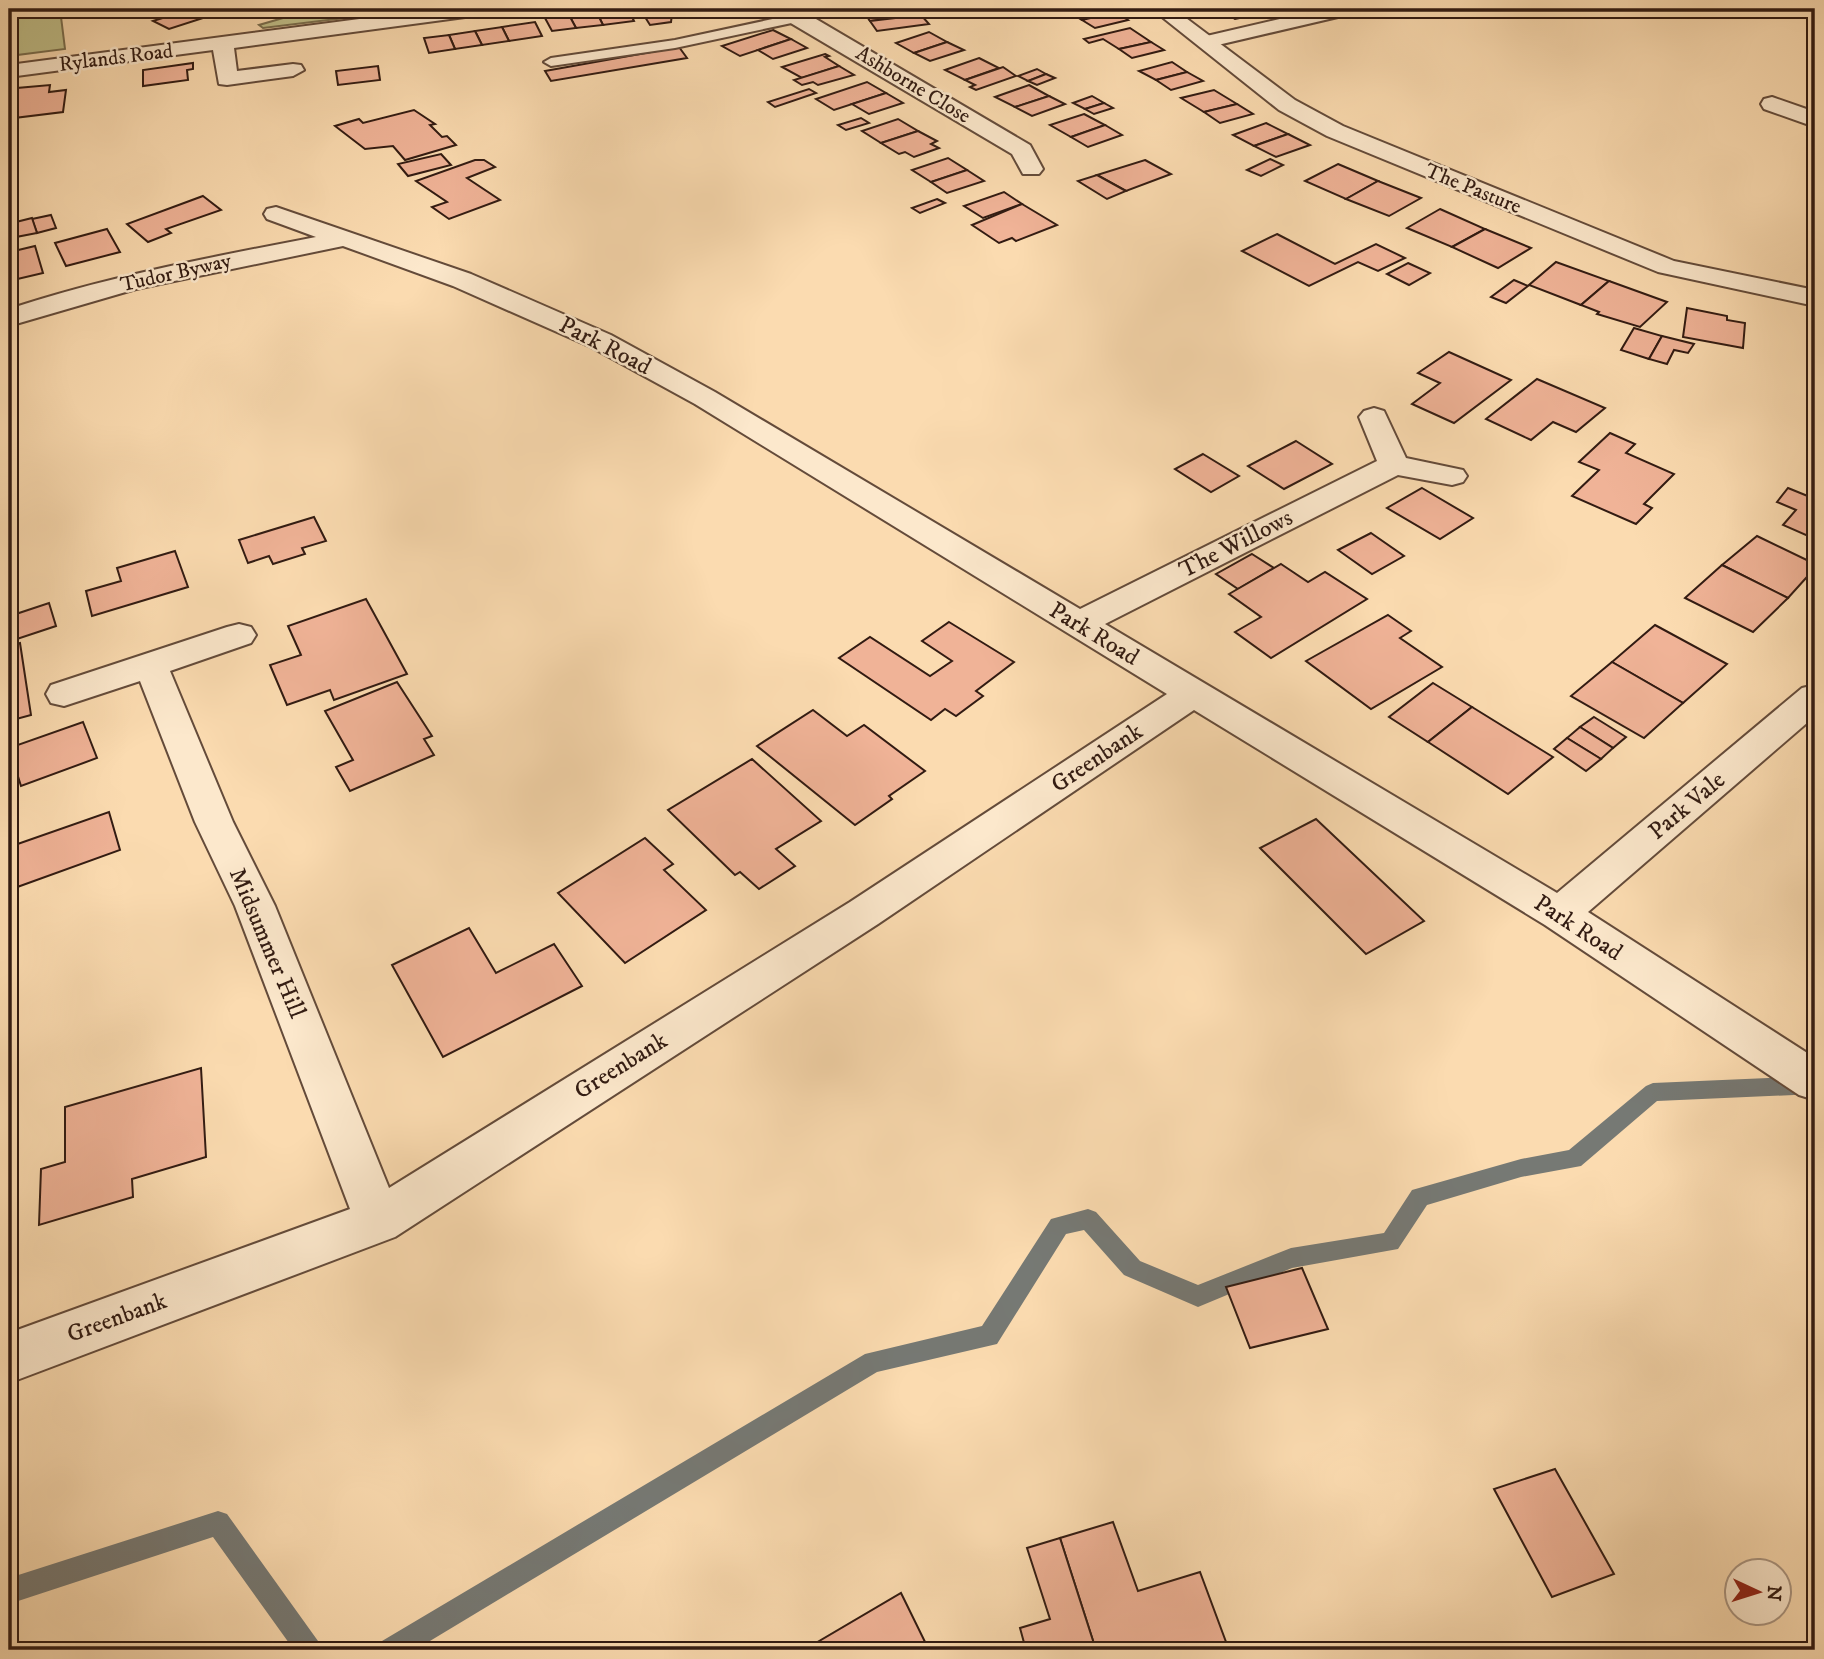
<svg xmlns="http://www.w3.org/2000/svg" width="1824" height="1659" viewBox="0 0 1824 1659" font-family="'IM FELL DW Pica',serif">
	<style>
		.green { fill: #c1c08a; stroke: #7a6e4e; stroke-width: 2 }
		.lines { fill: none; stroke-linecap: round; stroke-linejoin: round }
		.stream { fill: #767974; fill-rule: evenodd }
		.building { fill: #f0b397; stroke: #321b12; stroke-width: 2 }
		.service-casing { stroke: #644b3a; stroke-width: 4 }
		.minor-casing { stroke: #644b3a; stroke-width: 4 }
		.tertiary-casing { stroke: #644b3a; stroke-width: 4 }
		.service { fill: #fce8cc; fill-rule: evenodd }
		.minor { fill: #fce8cc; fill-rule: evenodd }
		.tertiary { fill: #fce8cc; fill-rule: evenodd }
		.labels { text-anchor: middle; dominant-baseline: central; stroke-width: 5; stroke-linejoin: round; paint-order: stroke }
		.far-street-label { font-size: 21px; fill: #321b12; stroke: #fce8cc }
		.street-label { font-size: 24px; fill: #321b12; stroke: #fce8cc }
	</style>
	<rect width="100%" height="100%" fill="#fbdbb0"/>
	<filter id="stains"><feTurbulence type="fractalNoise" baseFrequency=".00286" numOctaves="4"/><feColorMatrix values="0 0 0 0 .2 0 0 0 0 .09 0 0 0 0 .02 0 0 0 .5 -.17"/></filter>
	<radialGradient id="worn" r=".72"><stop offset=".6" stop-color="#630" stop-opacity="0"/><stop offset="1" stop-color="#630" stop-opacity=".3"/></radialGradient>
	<g class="green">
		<polygon points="9,9 60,9 65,49 9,56"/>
		<polygon points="314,9 380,9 361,16 263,28 259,25"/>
	</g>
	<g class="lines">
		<g class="stream">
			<polygon points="1815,1076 1815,1094 1657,1101 1581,1166 1521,1177 1427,1205 1398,1249 1292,1268 1198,1307 1124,1275 1084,1230 1066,1234 997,1344 877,1372 415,1650 378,1650 382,1641 865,1354 982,1326 1051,1219 1088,1209 1096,1212 1140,1261 1198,1285 1291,1248 1384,1233 1412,1190 1521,1159 1569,1150 1646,1086 1653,1083"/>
			<polygon points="218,1511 227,1514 318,1641 322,1650 294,1650 213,1537 9,1604 9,1578"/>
		</g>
	</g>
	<g class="building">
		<polygon points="154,9 192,9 164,18 150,10"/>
		<polygon points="628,9 634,21 603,25 596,11"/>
		<polygon points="640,9 669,9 672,14 671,22 650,25"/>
		<polygon points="696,9 751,9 752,11 701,18"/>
		<polygon points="903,9 909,16 870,21 862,10"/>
		<polygon points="1110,9 1116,12 1082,20 1065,10"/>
		<polygon points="1207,9 1257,9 1264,13 1235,19 1227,14 1217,16"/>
		<polygon points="188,10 203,18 169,29 153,21"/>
		<polygon points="596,11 603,25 576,28 569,15"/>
		<polygon points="1116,12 1128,20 1095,28 1082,20"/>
		<polygon points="569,15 576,28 552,31 545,18"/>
		<polygon points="921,15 929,24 877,31 870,21"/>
		<polygon points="535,22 542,36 509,41 502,27"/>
		<polygon points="502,27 509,41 482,45 475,31"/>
		<polygon points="1130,28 1151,42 1119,49 1103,39 1089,43 1084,39"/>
		<polygon points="773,30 791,39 740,56 722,46"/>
		<polygon points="475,31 482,45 455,49 449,35"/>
		<polygon points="929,32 947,42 914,53 896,43"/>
		<polygon points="449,35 455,49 429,53 424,38"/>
		<polygon points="791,39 807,48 773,59 758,50"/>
		<polygon points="947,42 964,50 930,61 914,53"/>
		<polygon points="1151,42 1164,50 1132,58 1119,49"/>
		<polygon points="679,47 687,58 551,81 545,71"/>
		<polygon points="825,54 829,56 825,57 839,66 802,78 782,67"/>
		<polygon points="979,58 999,68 965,80 945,70"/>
		<polygon points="1172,62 1187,72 1156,80 1139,71"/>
		<polygon points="193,63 193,69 187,70 188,80 143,86 143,70"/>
		<polygon points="378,66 380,80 338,85 336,71"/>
		<polygon points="839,66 854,75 818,85 813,82 802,85 794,80"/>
		<polygon points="1003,67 1016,76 976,90 970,87 975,85 965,80"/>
		<polygon points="1037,69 1046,74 1028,81 1018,76"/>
		<polygon points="1187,72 1203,81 1171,90 1156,80"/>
		<polygon points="1046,74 1055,78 1037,85 1028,81"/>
		<polygon points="867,82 886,93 834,110 816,99"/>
		<polygon points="50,85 49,92 66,90 63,112 14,118 17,106 12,107 17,88"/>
		<polygon points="1029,85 1049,96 1015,107 995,97"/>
		<polygon points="809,89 816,93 775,107 768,102"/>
		<polygon points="1214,90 1237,104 1204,112 1181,98"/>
		<polygon points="886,93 903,103 869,114 852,104"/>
		<polygon points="1049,96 1065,104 1032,116 1015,107"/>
		<polygon points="1092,96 1104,103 1085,109 1073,103"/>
		<polygon points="1104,103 1113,108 1094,114 1085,109"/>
		<polygon points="1237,104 1253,114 1220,123 1204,112"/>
		<polygon points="414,110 435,124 430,125 442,137 447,136 456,145 405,160 393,146 365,149 335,126 359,119 363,123"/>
		<polygon points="1084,114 1105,125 1071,137 1050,125"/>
		<polygon points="861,118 869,123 846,130 838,125"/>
		<polygon points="898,119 918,131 881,143 862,131"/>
		<polygon points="1266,123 1288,134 1254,146 1233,135"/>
		<polygon points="1105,125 1122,135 1088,147 1071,137"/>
		<polygon points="918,131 937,141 931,144 939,148 914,157 905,152 899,154 881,143"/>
		<polygon points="1288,134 1310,145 1276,157 1254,146"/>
		<polygon points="441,154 451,165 408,176 398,164"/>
		<polygon points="948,158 967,170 931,182 912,170"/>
		<polygon points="1270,159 1283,165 1261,176 1247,170"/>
		<polygon points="475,160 484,160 495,167 467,178 500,200 449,219 432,207 447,202 416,181"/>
		<polygon points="1145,160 1171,174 1126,191 1097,175"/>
		<polygon points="1338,164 1378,181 1346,199 1305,181"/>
		<polygon points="967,170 984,181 947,193 931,182"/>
		<polygon points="1097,175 1126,191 1107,199 1078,181"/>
		<polygon points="1378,181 1421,198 1389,216 1346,199"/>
		<polygon points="1004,192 1022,204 983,218 964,206"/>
		<polygon points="203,196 221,210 166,229 171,233 148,242 127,224"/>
		<polygon points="937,199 945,203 920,213 912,208"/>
		<polygon points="1022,204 1057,225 1016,241 1012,238 999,243 972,225"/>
		<polygon points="1440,209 1485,229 1452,247 1407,228"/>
		<polygon points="51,215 56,228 37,233 32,219"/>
		<polygon points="32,218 37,233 16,237 12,223"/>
		<polygon points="107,229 120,252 66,266 55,243"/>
		<polygon points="1485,229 1531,248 1498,268 1452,247"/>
		<polygon points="1277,234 1335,264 1376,244 1405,258 1378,271 1358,262 1309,286 1242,251"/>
		<polygon points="9,245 10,252 35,246 43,273 9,281"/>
		<polygon points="1556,262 1609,281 1581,305 1529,285"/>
		<polygon points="1408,263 1430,273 1409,285 1387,274"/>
		<polygon points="1514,280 1528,286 1506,303 1491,297"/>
		<polygon points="1609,281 1667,302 1640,327 1597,314 1599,312 1581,305"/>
		<polygon points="1687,308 1727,316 1727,320 1745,323 1743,348 1683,337"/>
		<polygon points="1634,328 1662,336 1649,359 1621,350"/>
		<polygon points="1662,336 1694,344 1688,353 1674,350 1667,364 1649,359"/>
		<polygon points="1449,352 1511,380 1454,423 1412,404 1440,383 1418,373"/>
		<polygon points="1537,379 1605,408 1576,432 1553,422 1531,440 1486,419"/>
		<polygon points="1610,433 1635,444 1626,453 1674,474 1644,504 1652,508 1636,524 1572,496 1599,470 1579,462"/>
		<polygon points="1296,441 1332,464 1284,489 1248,466"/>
		<polygon points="1203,454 1239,476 1211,492 1175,469"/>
		<polygon points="1422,488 1473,518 1440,539 1387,508"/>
		<polygon points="1788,488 1815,499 1815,539 1783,525 1796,510 1777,502"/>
		<polygon points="314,517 326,541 302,548 305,554 273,564 269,556 248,563 239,540"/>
		<polygon points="1371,533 1404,556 1372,574 1338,550"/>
		<polygon points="1757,536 1815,564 1815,568 1788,598 1722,565"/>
		<polygon points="175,551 188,587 92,616 86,591 121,581 117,568"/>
		<polygon points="1252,554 1274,568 1238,589 1216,574"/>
		<polygon points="1281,564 1308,582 1325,572 1367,599 1271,658 1235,632 1261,617 1229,594"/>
		<polygon points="1722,565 1788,598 1753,632 1685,598"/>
		<polygon points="366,599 407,674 334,700 330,690 287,705 270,665 301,655 288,626"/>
		<polygon points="49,603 56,626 17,639 10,616"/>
		<polygon points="1388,615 1411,631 1400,638 1442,667 1371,709 1306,661"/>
		<polygon points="949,622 1014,662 976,691 983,696 956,716 945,709 931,720 839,658 870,637 930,676 952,661 922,641"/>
		<polygon points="1655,625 1727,664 1683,703 1612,662"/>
		<polygon points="20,643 31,715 9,721 9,646"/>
		<polygon points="1612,662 1683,703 1644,738 1571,696"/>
		<polygon points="397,682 432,736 424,739 434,755 350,791 336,767 353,760 325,711"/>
		<polygon points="1433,683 1472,707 1428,742 1389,717"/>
		<polygon points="1472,707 1553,757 1508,794 1428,742"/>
		<polygon points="813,710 847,736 864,725 925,771 889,796 892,799 855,825 757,746"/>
		<polygon points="1594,717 1626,737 1613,748 1580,727"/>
		<polygon points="83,722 97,758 21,786 9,748"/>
		<polygon points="1580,727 1613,748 1601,759 1567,738"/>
		<polygon points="1567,738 1601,759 1586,771 1554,749"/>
		<polygon points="752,759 821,821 776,849 795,866 759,889 740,872 735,875 668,810"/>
		<polygon points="109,812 120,850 9,890 9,847"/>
		<polygon points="1316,819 1424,921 1366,954 1260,848"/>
		<polygon points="645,838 673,864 664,870 706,910 625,963 558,893"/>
		<polygon points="469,928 496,973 554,944 582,986 443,1057 392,965"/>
		<polygon points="201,1068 206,1157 132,1179 133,1197 39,1225 41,1169 65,1162 65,1107"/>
		<polygon points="1302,1268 1328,1329 1250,1348 1226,1287"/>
		<polygon points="1555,1469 1614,1574 1552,1597 1494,1489"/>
		<polygon points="1113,1522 1138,1591 1200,1572 1229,1650 1096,1650 1060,1538"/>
		<polygon points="1060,1538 1096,1650 1026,1650 1020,1628 1050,1619 1027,1548"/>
		<polygon points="901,1593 929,1650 804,1650"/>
	</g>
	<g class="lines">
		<defs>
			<polygon id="service" points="796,14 801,15 801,21 675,48 551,66 544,62 551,58 675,40"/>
			<g id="minor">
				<polygon points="436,9 490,9 480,15 234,48 237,71 293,64 301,65 304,70 293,76 227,85 219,84 213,50 9,77 9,65"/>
				<polygon points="778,9 799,9 1030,145 1043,169 1039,174 1023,174 1012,154 789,22"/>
				<polygon points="1323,9 1358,9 1355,13 1205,48 1195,42 1198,38"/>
				<polygon points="1772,97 1815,112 1815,127 1764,109 1761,104 1764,99"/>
				<path d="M276,207L471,274L611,335L715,392L1080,609L1377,461L1359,417L1364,411L1374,408L1384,411L1406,458L1463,470L1467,476L1463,482L1452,485L1398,475L1105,624L1557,893L1802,688L1815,685V716L1588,912L1815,1058V1100L1799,1095L1545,925L1194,710L878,924L395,1237L9,1383V1333L350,1209L235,906L195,822L140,681L64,706L51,703L46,694L51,685L227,627L239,624L251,627L256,635L251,643L170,671L233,822L275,906L389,1188L850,902L1167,694L695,404L591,347L453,286L343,246L136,289L9,326V309C109,276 212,257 316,237L267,219L264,214L267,209Z"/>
			</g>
			<polygon id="tertiary" points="1152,9 1174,9 1295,100 1343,126 1674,261 1815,290 1815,306 1658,272 1327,136 1279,110"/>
		</defs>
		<use href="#service" class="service-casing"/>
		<use href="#minor" class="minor-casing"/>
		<use href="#tertiary" class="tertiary-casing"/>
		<use href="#service" class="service"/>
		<use href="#minor" class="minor"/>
		<use href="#tertiary" class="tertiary"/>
	</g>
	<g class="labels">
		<g class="far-street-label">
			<text transform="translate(116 58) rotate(-7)">Rylands Road</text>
			<text transform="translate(913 85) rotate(31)">Ashborne Close</text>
			<text transform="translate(1473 189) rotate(22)">The Pasture</text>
			<text transform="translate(176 273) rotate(-13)">Tudor Byway</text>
		</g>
		<g class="street-label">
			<text transform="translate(605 346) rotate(27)">Park Road</text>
			<text transform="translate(1236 544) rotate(-27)">The Willows</text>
			<text transform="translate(1094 634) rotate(31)">Park Road</text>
			<text transform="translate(1097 758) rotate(-34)">Greenbank</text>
			<text transform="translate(1687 806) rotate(-40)">Park Vale</text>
			<text transform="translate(1578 928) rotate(33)">Park Road</text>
			<text transform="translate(267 943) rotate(67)">Midsummer Hill</text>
			<text transform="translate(621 1066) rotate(-32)">Greenbank</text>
			<text transform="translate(117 1318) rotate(-20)">Greenbank</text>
		</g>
	</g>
	<rect width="1824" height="1659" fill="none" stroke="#fbdbb0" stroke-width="35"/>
	<rect x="10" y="10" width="1803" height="1638" fill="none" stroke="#321b12" stroke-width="3.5"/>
	<rect x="18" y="18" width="1789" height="1624" fill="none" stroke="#321b12" stroke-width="2"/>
	<g transform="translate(1758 1592) rotate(94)"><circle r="33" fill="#fce8cc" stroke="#ab9682" stroke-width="2"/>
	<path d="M0-5L12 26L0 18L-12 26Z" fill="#8f2418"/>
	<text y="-10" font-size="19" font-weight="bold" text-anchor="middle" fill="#321b12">N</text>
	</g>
	<rect width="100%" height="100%" filter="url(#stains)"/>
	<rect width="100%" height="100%" fill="url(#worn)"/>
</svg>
